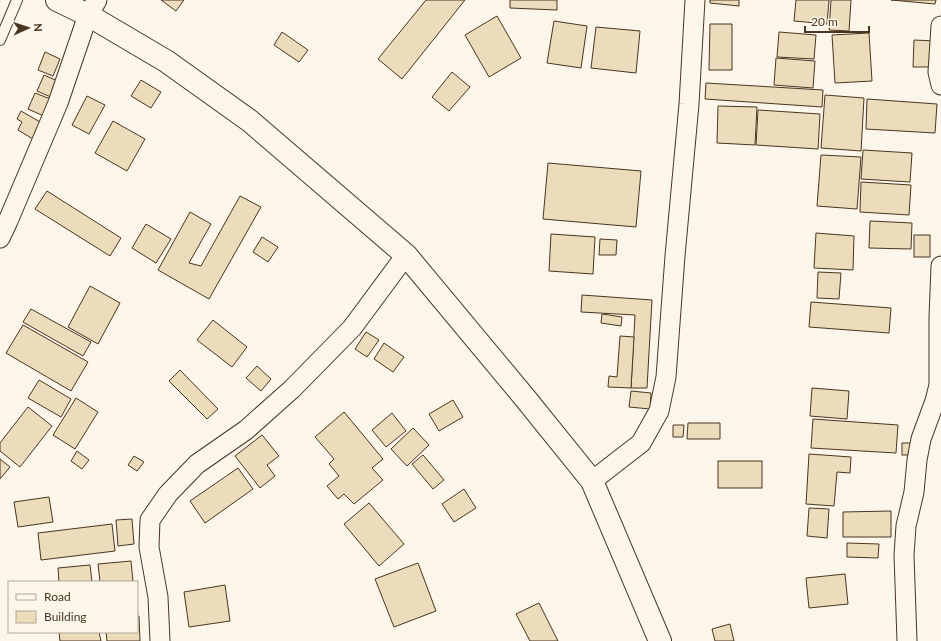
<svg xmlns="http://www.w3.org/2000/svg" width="941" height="641" viewBox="0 0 941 641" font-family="Lato,sans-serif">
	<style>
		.building { fill: #ecdcbc; stroke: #4a3520 }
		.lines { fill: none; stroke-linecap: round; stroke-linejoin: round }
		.service-casing { stroke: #4a3520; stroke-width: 12 }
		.minor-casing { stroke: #4a3520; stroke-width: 21 }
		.secondary-casing { stroke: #4a3520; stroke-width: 24 }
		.service { stroke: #fbf6e9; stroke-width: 10 }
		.minor { stroke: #fbf6e9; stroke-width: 19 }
		.secondary { stroke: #fbf6e9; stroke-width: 22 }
	</style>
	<rect width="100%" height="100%" fill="#fbf6e9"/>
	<g class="building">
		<polygon points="161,0 184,0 176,11"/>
		<polygon points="426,0 465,0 402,79 378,59"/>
		<polygon points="510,0 557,0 557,10 510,8"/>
		<polygon points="710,0 739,0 739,6 710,3"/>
		<polygon points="796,0 829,0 827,24 794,21"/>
		<polygon points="831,0 851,0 849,31 829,30"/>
		<polygon points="891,0 936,0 935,4"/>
		<polygon points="497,16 521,58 489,77 465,35"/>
		<polygon points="554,21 587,26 581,68 547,63"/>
		<polygon points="710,24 732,24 732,70 709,70"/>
		<polygon points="596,27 640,31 636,73 591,68"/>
		<polygon points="282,32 308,50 299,62 274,45"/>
		<polygon points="779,32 816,35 814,59 777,57"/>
		<polygon points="869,33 872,81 835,83 832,35"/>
		<polygon points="914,40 936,41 935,67 913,67"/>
		<polygon points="45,52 60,59 53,76 38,70"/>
		<polygon points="776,58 815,61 813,88 774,85"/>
		<polygon points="452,72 470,87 449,111 432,97"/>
		<polygon points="44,75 60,82 53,98 37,91"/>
		<polygon points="141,80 161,92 151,108 131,96"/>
		<polygon points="706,83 823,90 822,107 705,99"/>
		<polygon points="35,93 53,100 46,117 28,109"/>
		<polygon points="825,95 864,98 861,151 821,148"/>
		<polygon points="87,96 105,105 89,134 72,125"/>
		<polygon points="867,99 937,104 935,133 866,129"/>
		<polygon points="718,106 757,107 755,145 717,143"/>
		<polygon points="758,110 820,114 818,149 756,145"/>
		<polygon points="21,111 42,123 33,139 18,130 22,122 17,119"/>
		<polygon points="113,121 145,139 127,171 95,153"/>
		<polygon points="863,150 912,153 910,182 861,179"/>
		<polygon points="821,155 861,157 857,209 817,206"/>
		<polygon points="548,163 641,171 636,227 543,219"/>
		<polygon points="861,182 911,185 909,215 860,212"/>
		<polygon points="47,191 121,238 110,256 35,209"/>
		<polygon points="240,196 261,207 209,299 158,270 190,212 211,224 189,263 201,266"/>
		<polygon points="870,221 912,223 911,249 869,248"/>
		<polygon points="146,224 171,239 156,263 132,248"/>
		<polygon points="816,233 854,236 853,270 814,268"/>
		<polygon points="551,234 595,237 593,274 549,271"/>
		<rect x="914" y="235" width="16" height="22"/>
		<polygon points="262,237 278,247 268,262 253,252"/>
		<polygon points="600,239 617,240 616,255 599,255"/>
		<polygon points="818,272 841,273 839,299 817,298"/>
		<polygon points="90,286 120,303 98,344 68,327"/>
		<polygon points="582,295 652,300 647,388 631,388 635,315 581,312"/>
		<polygon points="811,302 891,308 889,333 809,327"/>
		<polygon points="31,309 91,342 83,356 23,322"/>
		<polygon points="602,314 622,317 621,326 601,323"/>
		<polygon points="213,320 247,347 232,367 197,340"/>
		<polygon points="23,325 88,362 71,391 6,353"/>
		<polygon points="366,332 379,340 367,357 355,349"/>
		<polygon points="620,336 634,337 631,388 608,387 609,376 617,377"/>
		<polygon points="384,343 404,357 393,372 374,359"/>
		<polygon points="257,366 271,379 261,391 246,378"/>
		<polygon points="180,370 218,409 207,419 169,381"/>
		<polygon points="39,380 71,399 61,417 28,398"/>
		<polygon points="812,388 849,391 847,419 810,416"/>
		<polygon points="631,391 651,393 650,409 629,407"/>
		<polygon points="76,398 98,412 75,449 53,435"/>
		<polygon points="453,400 463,417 439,431 429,414"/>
		<polygon points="28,407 52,426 20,467 0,451 0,443"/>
		<polygon points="344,412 383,459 372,468 383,480 354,504 344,494 338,499 327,486 339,476 329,464 334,459 315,437"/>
		<polygon points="392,413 406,431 386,447 372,430"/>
		<polygon points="813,419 898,425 896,453 811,448"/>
		<polygon points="688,423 720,423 720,439 687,439"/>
		<polygon points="673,425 684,425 683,437 673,437"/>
		<polygon points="413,428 429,445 407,466 391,449"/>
		<polygon points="262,435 279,456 267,465 275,476 260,488 235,456"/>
		<rect x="902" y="443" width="15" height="12"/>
		<polygon points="77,451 89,460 82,469 71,461"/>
		<polygon points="809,454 851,457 850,473 837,472 834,506 806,504"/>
		<polygon points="423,455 444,480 433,489 412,464"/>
		<polygon points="134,456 144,462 137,471 128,465"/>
		<polygon points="0,459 10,467 0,479"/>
		<rect x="718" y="461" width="44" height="27"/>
		<polygon points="238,468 253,489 205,523 190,501"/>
		<polygon points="464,489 476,508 454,522 442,504"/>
		<polygon points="49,497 53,522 18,527 14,502"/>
		<polygon points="369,503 404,544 379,566 344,524"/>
		<polygon points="809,508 829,509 827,538 807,536"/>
		<polygon points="891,511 891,537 843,537 843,512"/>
		<polygon points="132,519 134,544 118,546 116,520"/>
		<polygon points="112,524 115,551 41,560 38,533"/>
		<polygon points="847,543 879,544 878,558 847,557"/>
		<polygon points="131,561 133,582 100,582 98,564"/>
		<polygon points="418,563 436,611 394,627 375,579"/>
		<polygon points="90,565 92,582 59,582 58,568"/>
		<polygon points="845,574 848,604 809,608 806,578"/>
		<polygon points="225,585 230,621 189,627 184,592"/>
		<polygon points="539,603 558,641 530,641 516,614"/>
		<polygon points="137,616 139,616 140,641 107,641 106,632 137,632"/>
		<polygon points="730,624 734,641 715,641 712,629"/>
		<polygon points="59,632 99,632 101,641 60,641"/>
	</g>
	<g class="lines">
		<defs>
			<polyline id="service" points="0,40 17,0"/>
			<g id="minor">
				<polyline points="941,26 938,72 941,85"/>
				<polyline points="0,238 8,221 58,103 88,15 97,0"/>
				<polyline points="592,481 641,443 659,411 666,377 675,256 689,104 695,0"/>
				<polyline points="160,641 158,597 149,547 150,520 168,494 197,464 246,430 292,389 352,328 406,255"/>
				<polyline points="907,641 904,555 906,526 914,492 917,460 921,439 935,401 939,385 939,317 941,266"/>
			</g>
			<polyline id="secondary" points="57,0 88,15 166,61 250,121 406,255 525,398 592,481 660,641"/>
		</defs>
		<use href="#service" class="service-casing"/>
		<use href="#minor" class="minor-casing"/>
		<use href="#secondary" class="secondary-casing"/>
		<use href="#service" class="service"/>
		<use href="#minor" class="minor"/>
		<use href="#secondary" class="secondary"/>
	</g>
	<rect x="8" y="581" width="130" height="52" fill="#fbf6e9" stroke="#b4a999"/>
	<rect x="16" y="594" width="20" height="6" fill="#fbf6e9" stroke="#b4a999"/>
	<text x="44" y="601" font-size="12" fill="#4a3520">Road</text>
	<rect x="16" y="611" width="20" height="12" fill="#ecdcbc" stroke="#b4a999"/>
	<text x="44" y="621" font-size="12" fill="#4a3520">Building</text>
	<g transform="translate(28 28) rotate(87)" stroke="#fbf6e9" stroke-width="3" paint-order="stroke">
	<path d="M0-3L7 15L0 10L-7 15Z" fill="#4a3520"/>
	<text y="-6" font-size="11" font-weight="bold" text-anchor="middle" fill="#4a3520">N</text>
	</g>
	<path d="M805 26v6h64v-6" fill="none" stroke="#4a3520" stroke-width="2"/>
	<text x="811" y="26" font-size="12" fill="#4a3520" stroke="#fbf6e9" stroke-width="3" paint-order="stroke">20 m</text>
</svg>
